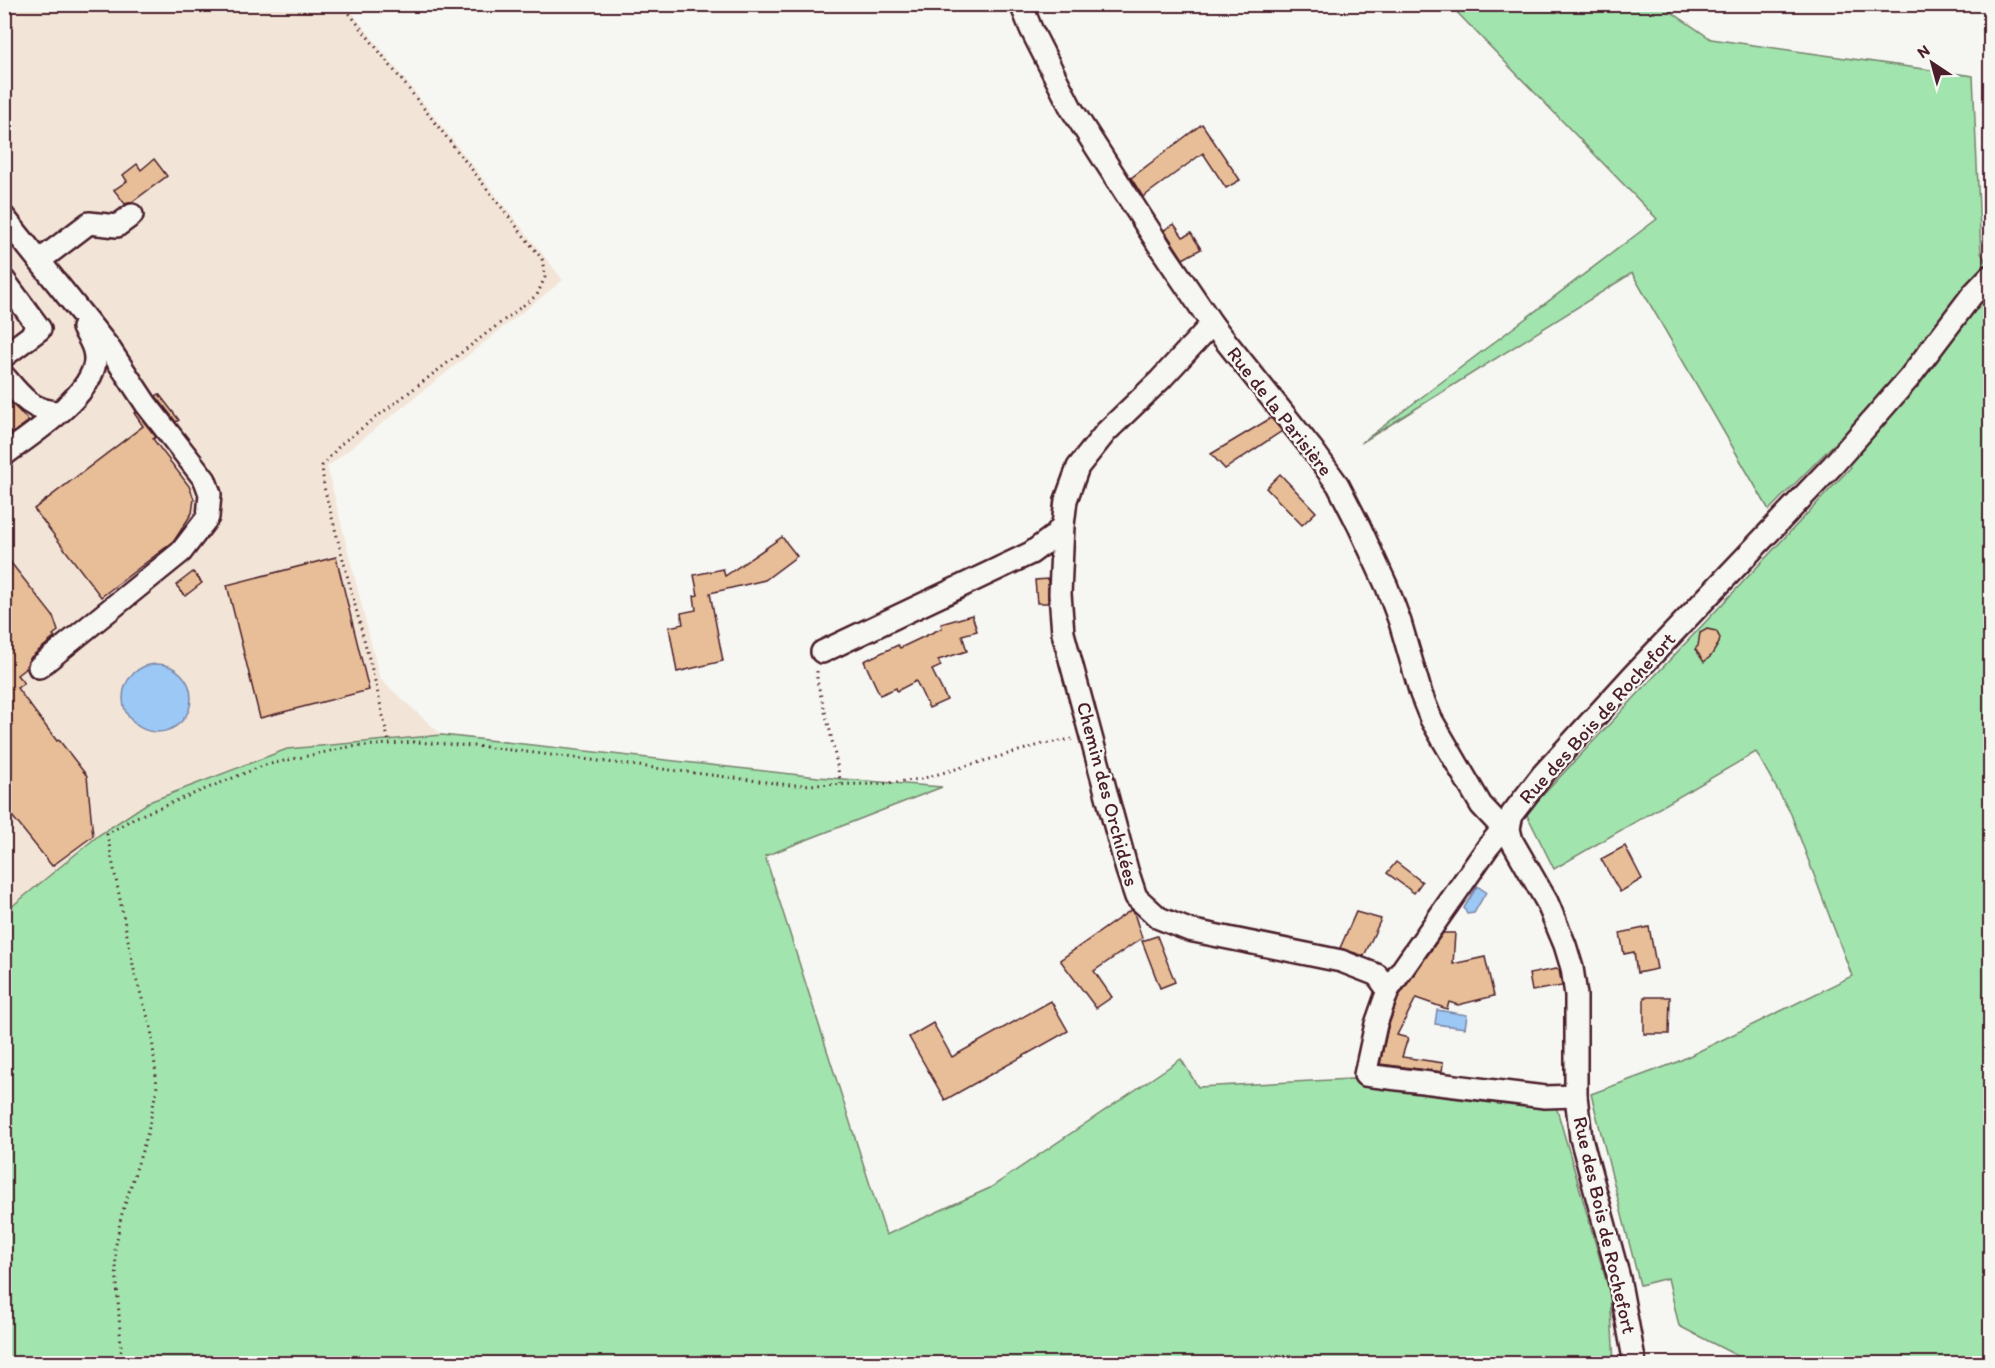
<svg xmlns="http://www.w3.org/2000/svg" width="1995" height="1368" viewBox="0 0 1995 1368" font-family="Itim,sans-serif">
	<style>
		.built { fill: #f2e5d7 }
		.green { fill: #a2e4ae; stroke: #76826c; stroke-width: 1.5 }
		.water { fill: #9bc8f5; stroke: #7b84a4; stroke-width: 1.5 }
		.building { fill: #e7be97; stroke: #4a1f2b; stroke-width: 1.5 }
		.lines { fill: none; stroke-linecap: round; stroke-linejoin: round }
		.minor-casing { stroke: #4a1f2b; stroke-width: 26 }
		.path { stroke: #4a1f2b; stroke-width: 3; stroke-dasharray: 1.5 4.5; stroke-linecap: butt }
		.minor { stroke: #f6f6f2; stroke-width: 21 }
		.labels { text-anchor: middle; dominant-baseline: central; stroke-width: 5; stroke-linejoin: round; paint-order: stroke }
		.street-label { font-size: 20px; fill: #4a1f2b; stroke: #f6f6f2 }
	</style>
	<rect width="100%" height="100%" fill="#f6f6f2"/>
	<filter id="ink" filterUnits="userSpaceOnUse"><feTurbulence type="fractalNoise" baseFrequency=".0167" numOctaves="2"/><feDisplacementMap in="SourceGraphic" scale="12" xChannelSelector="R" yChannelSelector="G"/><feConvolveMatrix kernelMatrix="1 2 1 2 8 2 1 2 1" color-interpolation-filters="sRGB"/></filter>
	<g filter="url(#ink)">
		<polygon class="built" points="5,5 346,5 563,280 327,467 380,679 442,735 287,749 149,802 99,835 5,912"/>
		<g class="green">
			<polygon points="1450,5 1661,5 1711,39 1973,76 1981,253 1990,268 1990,1363 1751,1363 1679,1326 1668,1278 1640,1285 1591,1094 1675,1063 1852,976 1791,814 1756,752 1554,869 1526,813 1851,467 1833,445 1769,510 1632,273 1361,443 1657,219"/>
			<polygon points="442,735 818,777 942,787 765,856 886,1235 990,1188 1181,1059 1198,1087 1351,1079 1556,1106 1610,1294 1614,1363 5,1364 5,912 99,835 149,802 287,749"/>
		</g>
		<g class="water">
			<circle cx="157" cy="698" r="34"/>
			<polygon points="1477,886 1486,892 1474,913 1467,914 1464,908"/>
			<polygon points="1437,1010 1467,1015 1465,1028 1435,1024"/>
		</g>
		<g class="building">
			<polygon points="1202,124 1240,180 1226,188 1203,153 1143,197 1131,178"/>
			<polygon points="154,159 167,176 132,202 125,204 114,190 127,181 123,175 137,164 141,170"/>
			<polygon points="1174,224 1183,237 1191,233 1201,249 1183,259 1164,230"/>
			<polygon points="159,394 179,420 176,422 156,396"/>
			<polygon points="4,396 29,421 4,439"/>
			<polygon points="136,412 156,437 153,439 189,486 194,499 192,513 174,541 101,597 34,509 143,426 134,413"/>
			<polygon points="1271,418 1282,431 1225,469 1211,454"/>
			<polygon points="1280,474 1316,512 1302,525 1266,488"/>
			<polygon points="782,537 797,556 765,580 710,593 723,661 677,672 669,627 683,624 681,613 696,610 694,596 698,595 694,575 723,569 725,576"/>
			<polygon points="4,554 53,616 58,631 53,635 55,637 31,657 26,668 17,675 24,683 17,688 57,741 59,740 87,776 93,836 52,866 4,806"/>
			<polygon points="336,557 369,690 260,718 227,585"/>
			<polygon points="193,572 202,583 185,596 176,585"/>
			<polygon points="1048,579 1048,603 1037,603 1035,580"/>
			<polygon points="972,615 977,631 962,635 967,651 938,660 941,666 932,670 947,700 929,708 916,681 897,691 896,688 880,695 864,661 898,645 900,648 942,628 941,624"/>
			<polygon points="1707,629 1716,631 1720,638 1719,643 1711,656 1704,662 1695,649 1698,646 1700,633"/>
			<polygon points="1625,846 1642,879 1620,892 1601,859"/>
			<polygon points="1396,862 1422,882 1414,893 1387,873"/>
			<polygon points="1131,910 1134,913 1142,938 1094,971 1112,997 1096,1008 1060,960"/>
			<polygon points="1356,912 1381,919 1364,956 1340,948"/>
			<polygon points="1649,927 1657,969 1637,973 1634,952 1624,954 1620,933"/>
			<polygon points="1443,933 1455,933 1453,964 1485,957 1494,996 1458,1005 1449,1002 1447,1009 1416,998 1397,1035 1408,1038 1402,1057 1443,1063 1442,1072 1380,1064 1388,1027 1399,996"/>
			<polygon points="1157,936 1175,982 1160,988 1142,941"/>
			<polygon points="1556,969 1559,970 1562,986 1532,991 1529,974"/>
			<polygon points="1644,997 1670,997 1669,1034 1644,1034"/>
			<polygon points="1051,1001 1068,1031 945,1100 909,1037 933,1023 952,1057"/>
		</g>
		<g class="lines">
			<defs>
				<g id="minor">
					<polyline points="1021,4 1031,29 1071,108 1162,250 1212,324 1312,449 1338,485 1359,526 1387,587 1400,622 1421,694 1431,719 1481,805 1496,821 1509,829 1497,836 1488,847 1388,990 1376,1024 1365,1075 1545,1097 1576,1096"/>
					<polyline points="4,217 109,348 146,404 205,480 210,494 208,517 181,552 39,667"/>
					<polyline points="39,261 89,223 117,226 132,215"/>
					<polyline points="4,280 40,329 4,356"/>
					<polyline points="1212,324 1160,380 1106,432 1078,467 1066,500 1063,525 1060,594 1063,633 1127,870 1136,897 1159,918 1189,930 1341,961 1377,975 1388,990"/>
					<path d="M4,376C20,395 32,412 59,412"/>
					<path d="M4,455C32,434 85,400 94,367C98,352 90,340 83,328"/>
					<polyline points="822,652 1031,553 1054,536 1063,525"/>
					<polyline points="1635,1364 1619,1278 1581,1138 1576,1096 1576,995 1572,968 1565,945 1547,902 1512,841 1509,829 1512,814 1543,774 1636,672 1833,465 1909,378 1972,295 1990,276"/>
				</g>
			</defs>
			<use href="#minor" class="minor-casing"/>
			<g class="path">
				<polyline points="342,4 542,259 545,277 537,295 341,444 322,466 324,487 376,685 389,743"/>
				<polyline points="817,671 817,681 830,731 841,784"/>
				<polyline points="122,1364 115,1250 121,1217 148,1132 157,1086 151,1028 135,975 107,834 134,818 265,765 349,747 416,742 487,747 790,785 881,784 921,779 1043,744 1072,739"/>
			</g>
			<use href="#minor" class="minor"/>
		</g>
	</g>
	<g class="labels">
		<g class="street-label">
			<text transform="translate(1280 411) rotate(52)">Rue de la Parisière</text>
			<text transform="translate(1597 718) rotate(-48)">Rue des Bois de Rochefort</text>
			<text transform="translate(1108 794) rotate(75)">Chemin des Orchidées</text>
			<text transform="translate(1605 1225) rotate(77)">Rue des Bois de Rochefort</text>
		</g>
	</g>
	<rect width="1995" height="1368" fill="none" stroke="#f6f6f2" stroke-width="24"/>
	<rect x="12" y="12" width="1971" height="1344" fill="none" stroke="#4a1f2b" stroke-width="2" filter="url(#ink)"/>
	<g transform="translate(1932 63) rotate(324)" stroke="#f6f6f2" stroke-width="4.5" paint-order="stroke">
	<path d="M0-4.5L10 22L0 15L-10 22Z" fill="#4a1f2b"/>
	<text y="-9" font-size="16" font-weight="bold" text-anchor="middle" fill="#4a1f2b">N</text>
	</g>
</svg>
